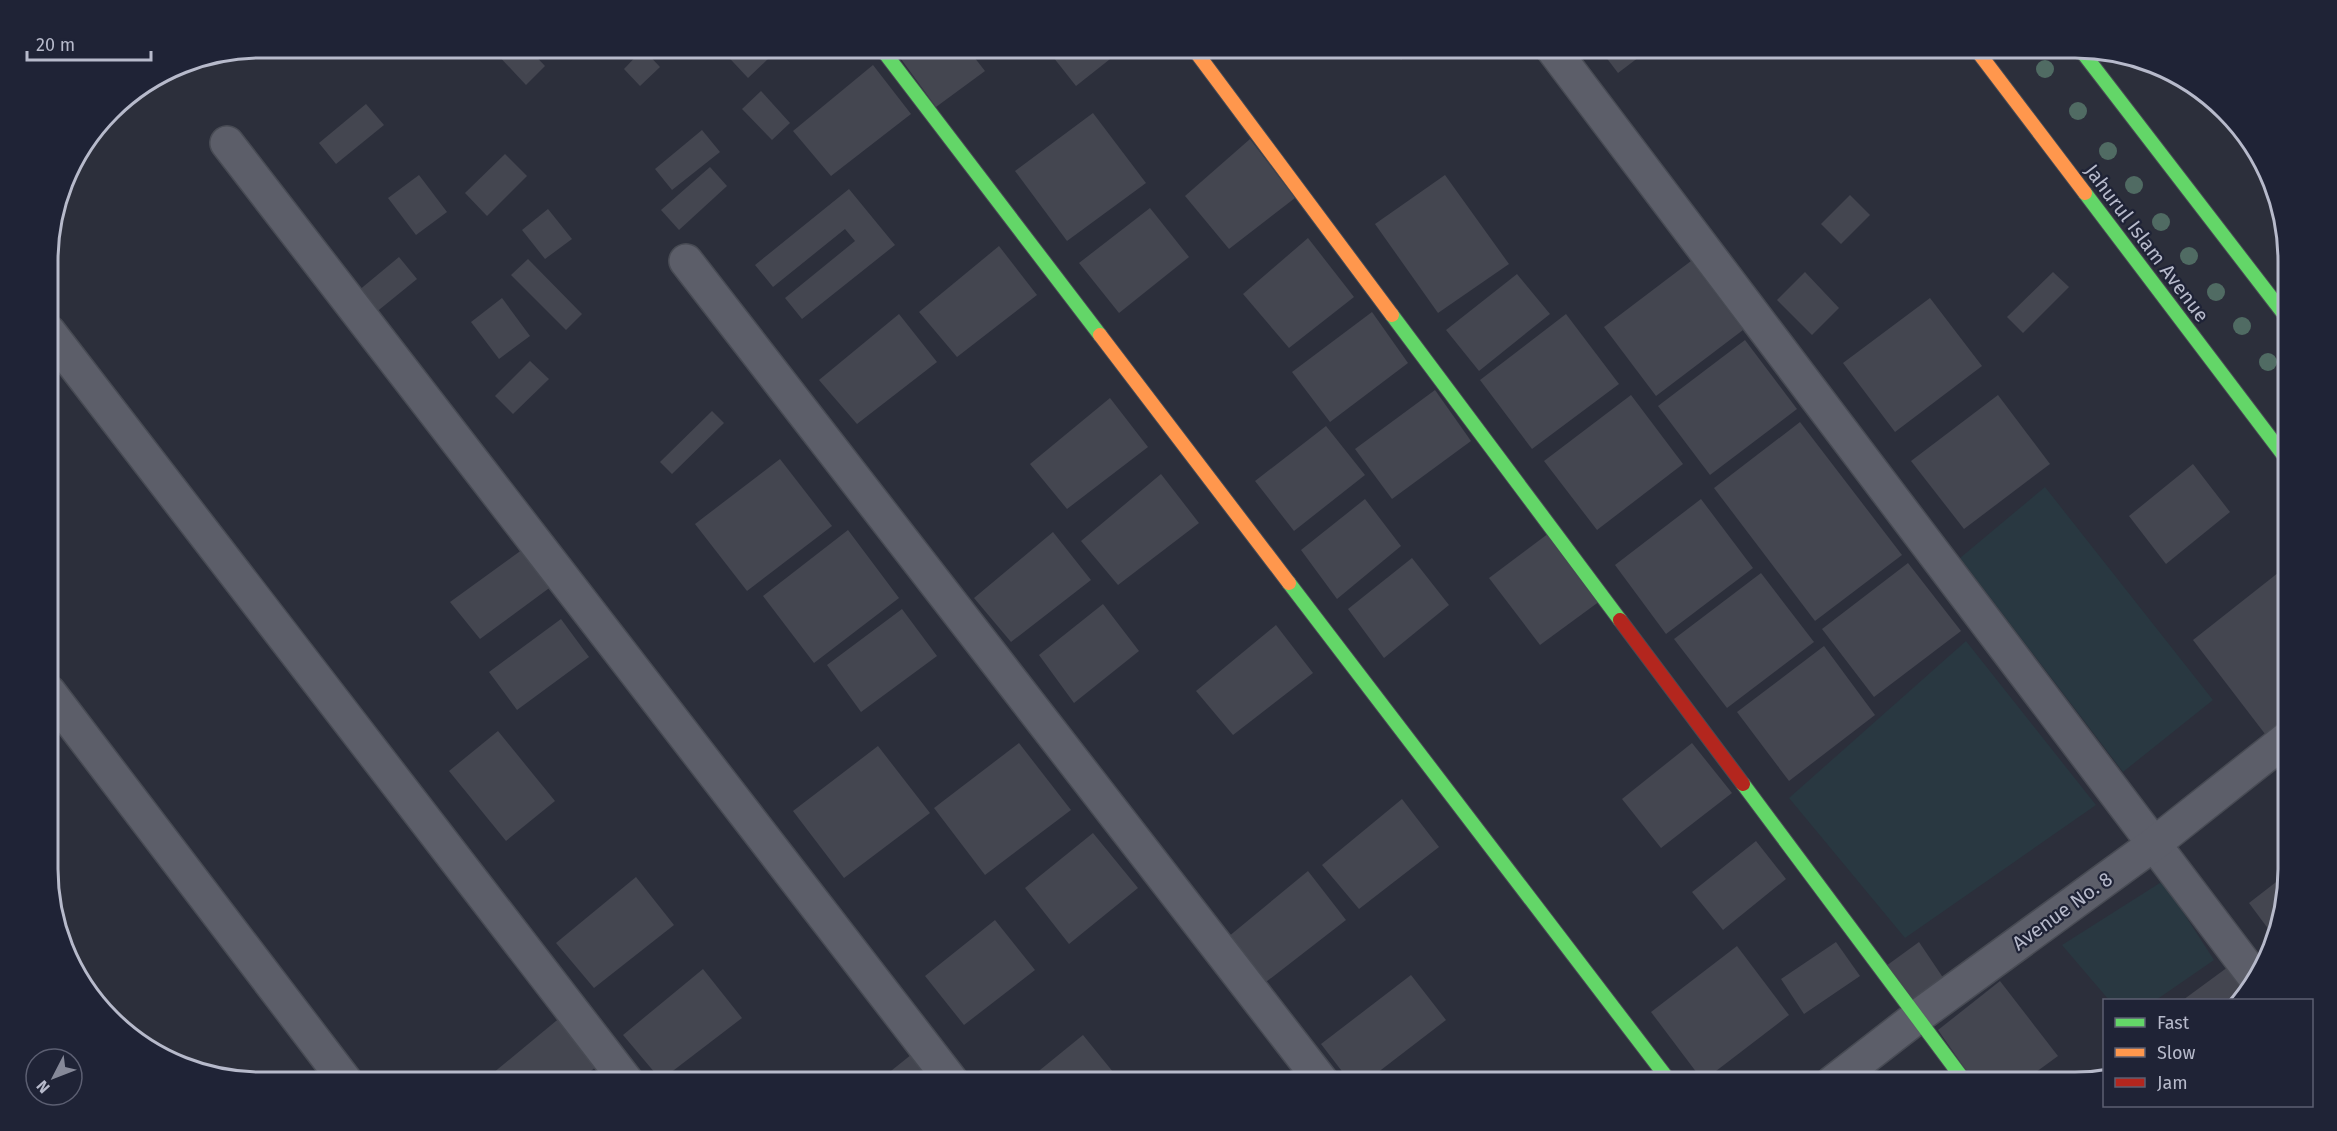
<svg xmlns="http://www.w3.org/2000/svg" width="2337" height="1131" viewBox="0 0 2337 1131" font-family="'Fira Sans',sans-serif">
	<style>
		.green { fill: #293841 }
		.building { fill: #444650 }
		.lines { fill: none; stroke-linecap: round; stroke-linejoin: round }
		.street-casing { stroke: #484b54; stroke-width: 36 }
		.fast-casing { stroke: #484b54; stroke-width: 16 }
		.slow-casing { stroke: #484b54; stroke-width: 16 }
		.jam-casing { stroke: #484b54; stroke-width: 16 }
		.street { stroke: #5c5e69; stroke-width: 33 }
		.fast { stroke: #63d668; stroke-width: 14 }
		.slow { stroke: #ff974d; stroke-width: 14 }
		.jam { stroke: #b3261e; stroke-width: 14 }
		.tree { fill: #506b63 }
		.labels { text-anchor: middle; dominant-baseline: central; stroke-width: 4.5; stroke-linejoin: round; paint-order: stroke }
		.street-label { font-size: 20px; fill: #b7bacb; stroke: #1f2336 }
		.rim { fill: none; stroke: #b7bacb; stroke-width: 3 }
	</style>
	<rect width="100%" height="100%" fill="#2c2f3b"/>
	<g class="green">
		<polygon points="2045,487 2213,700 2123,772 1960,558"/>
		<polygon points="1966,641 2096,805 1905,938 1789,798"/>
		<polygon points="2163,881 2214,960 2156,1000 2109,1000 2062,945"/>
	</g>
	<g class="building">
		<polygon points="501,48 528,48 545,66 526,85 496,53"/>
		<polygon points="720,48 762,48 770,57 748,78"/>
		<polygon points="893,48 967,48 985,71 936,107"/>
		<polygon points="1046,48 1124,48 1076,86"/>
		<polygon points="1391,48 1416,48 1401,60"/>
		<polygon points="1599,48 1651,48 1618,73"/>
		<polygon points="643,49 660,67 640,86 624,69"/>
		<polygon points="873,65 911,114 831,176 793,131"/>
		<polygon points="761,91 790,123 772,140 742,109"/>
		<polygon points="366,104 384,125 336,164 319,143"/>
		<polygon points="1093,113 1146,183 1067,241 1015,171"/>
		<polygon points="702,130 720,152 672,190 655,169"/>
		<polygon points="1250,139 1295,198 1229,249 1185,196"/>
		<polygon points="505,154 527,176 487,216 465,193"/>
		<polygon points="710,167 727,186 679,230 661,210"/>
		<polygon points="419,175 447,212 416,235 388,198"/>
		<polygon points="1445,175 1509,264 1438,313 1375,224"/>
		<polygon points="849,189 895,245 802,319 785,298 855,241 845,229 773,287 755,265"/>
		<polygon points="1850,195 1870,215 1841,244 1821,224"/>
		<polygon points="1150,208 1189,257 1119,313 1079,263"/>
		<polygon points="548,209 572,239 545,259 522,230"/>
		<polygon points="1308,238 1354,297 1289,348 1243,294"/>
		<polygon points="999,246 1037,295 957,357 919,312"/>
		<polygon points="399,257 417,279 369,318 352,296"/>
		<polygon points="528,259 582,314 566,330 511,275"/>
		<polygon points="1691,261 1743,330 1656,396 1604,327"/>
		<polygon points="1805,272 1839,308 1812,335 1777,300"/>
		<polygon points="2053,272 2069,287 2023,333 2007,317"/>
		<polygon points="1517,274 1550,314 1479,371 1446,330"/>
		<polygon points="502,298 530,336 499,359 471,322"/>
		<polygon points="1930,298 1982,366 1895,432 1843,363"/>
		<polygon points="1372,312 1408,363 1330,422 1292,372"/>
		<polygon points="899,314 937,362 857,424 819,380"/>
		<polygon points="1566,314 1619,384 1532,449 1480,380"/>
		<polygon points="1745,340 1797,409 1710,475 1658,406"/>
		<polygon points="530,361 549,379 513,414 495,396"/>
		<polygon points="1435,390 1471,441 1392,499 1355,449"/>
		<polygon points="1631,395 1683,464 1597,530 1544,461"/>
		<polygon points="1998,395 2050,464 1964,529 1911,461"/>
		<polygon points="1110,398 1148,447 1067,509 1030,464"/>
		<polygon points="712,411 724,423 672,474 660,462"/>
		<polygon points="1800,422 1902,555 1815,621 1714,488"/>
		<polygon points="1326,426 1365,475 1294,531 1255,481"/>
		<polygon points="780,459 832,526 747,591 695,524"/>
		<polygon points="2193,464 2230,512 2166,564 2129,516"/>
		<polygon points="1161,474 1199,523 1118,585 1081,541"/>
		<polygon points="1365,499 1401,546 1337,599 1301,550"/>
		<polygon points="1701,499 1753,568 1666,634 1615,565"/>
		<polygon points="848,530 899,598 814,663 763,596"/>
		<polygon points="1053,532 1091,580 1011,642 974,598"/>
		<polygon points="1549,533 1600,601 1540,645 1489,578"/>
		<polygon points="523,549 552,586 480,639 450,602"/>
		<polygon points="1412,558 1449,605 1384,658 1348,609"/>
		<polygon points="1908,563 1961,631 1874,697 1822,629"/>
		<polygon points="2288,565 2289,737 2275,747 2193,640"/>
		<polygon points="1761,573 1814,642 1727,708 1674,639"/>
		<polygon points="1103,604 1139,651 1074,703 1039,655"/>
		<polygon points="902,609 937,656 861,712 827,665"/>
		<polygon points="561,619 589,657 517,710 489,672"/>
		<polygon points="1276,625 1313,673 1233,735 1196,691"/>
		<polygon points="1824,646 1875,715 1789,781 1737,712"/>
		<polygon points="498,731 555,801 506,841 449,771"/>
		<polygon points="1019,743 1071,810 985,875 934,808"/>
		<polygon points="1692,743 1732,793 1661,848 1622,799"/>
		<polygon points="878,746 930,813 844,878 793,811"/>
		<polygon points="1402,799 1439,847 1359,909 1322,865"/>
		<polygon points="1093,833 1138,888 1069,944 1025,888"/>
		<polygon points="1756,841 1786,879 1723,930 1692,892"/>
		<polygon points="1308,871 1346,920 1266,982 1228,937"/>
		<polygon points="2289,872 2275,938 2249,903"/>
		<polygon points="636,877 674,925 594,988 556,943"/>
		<polygon points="995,920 1035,970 964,1025 925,976"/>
		<polygon points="1836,942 1860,976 1804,1014 1781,979"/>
		<polygon points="1919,942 1946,982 1914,1004 1886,966"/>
		<polygon points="1737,946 1789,1015 1703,1081 1651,1012"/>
		<polygon points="2232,964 2250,988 2242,1000 2183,1000"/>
		<polygon points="703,969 742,1018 661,1080 623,1035"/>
		<polygon points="1411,975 1446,1020 1364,1083 1351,1083 1321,1044"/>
		<polygon points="2000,981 2058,1056 2021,1083 1975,1083 1938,1030"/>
		<polygon points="562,1016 600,1064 575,1083 481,1083"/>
		<polygon points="1083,1035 1122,1083 1024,1083"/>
		<polygon points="922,1046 950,1083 876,1083"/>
	</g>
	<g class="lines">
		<defs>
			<g id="street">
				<polyline points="1552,48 2256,979"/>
				<polyline points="227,143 953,1083"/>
				<polyline points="686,261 1323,1083"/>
				<polyline points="49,332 628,1083"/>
				<polyline points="49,692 347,1083"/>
				<polyline points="1832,1083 1917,1017 2154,844 2289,737"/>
			</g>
			<g id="fast">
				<polyline points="881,48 1100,335"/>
				<polyline points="2080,49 2287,318"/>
				<polyline points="2085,193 2288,461"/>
				<polyline points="1392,315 1620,620"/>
				<polyline points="1289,583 1671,1083"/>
				<polyline points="1743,784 1966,1083"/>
			</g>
			<g id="slow">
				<polyline points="1193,48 1392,315"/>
				<polyline points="1975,48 2085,193"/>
				<polyline points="1100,335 1289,583"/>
			</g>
			<polyline id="jam" points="1620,620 1743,784"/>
		</defs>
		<use href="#street" class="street-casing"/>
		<use href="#fast" class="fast-casing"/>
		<use href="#slow" class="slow-casing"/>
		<use href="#jam" class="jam-casing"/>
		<use href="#street" class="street"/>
		<use href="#fast" class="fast"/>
		<use href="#slow" class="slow"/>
		<use href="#jam" class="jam"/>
	</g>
	<g class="tree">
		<circle cx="2045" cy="69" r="9"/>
		<circle cx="2078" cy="111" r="9"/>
		<circle cx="2108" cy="151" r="9"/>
		<circle cx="2134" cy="185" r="9"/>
		<circle cx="2161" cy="222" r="9"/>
		<circle cx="2189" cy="256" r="9"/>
		<circle cx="2216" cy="292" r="9"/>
		<circle cx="2242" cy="326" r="9"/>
		<circle cx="2268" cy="362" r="9"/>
	</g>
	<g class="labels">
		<g class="street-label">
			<text transform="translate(2147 243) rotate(53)">Jahurul Islam Avenue</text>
			<text transform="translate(2062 911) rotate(-36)">Avenue No. 8</text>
		</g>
	</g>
	<path d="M0 0H2337V1131H0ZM261 58H2075A203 203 0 0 1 2278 261V869A203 203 0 0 1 2075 1072H261A203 203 0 0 1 58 869V261A203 203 0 0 1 261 58Z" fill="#1f2336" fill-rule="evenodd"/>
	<path class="rim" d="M261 58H2075A203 203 0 0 1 2278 261V869A203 203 0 0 1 2075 1072H261A203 203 0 0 1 58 869V261A203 203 0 0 1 261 58Z"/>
	<rect x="2103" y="999" width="210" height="108" fill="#1f2336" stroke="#5c5f72" stroke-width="1.5"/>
	<rect x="2115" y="1018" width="30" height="9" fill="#63d668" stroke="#5c5f72" stroke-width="1.5"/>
	<text x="2157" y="1029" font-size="18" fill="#b7bacb">Fast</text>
	<rect x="2115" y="1048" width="30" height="9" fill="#ff974d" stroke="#5c5f72" stroke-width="1.5"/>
	<text x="2157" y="1059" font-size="18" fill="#b7bacb">Slow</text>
	<rect x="2115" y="1078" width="30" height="9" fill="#b3261e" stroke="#5c5f72" stroke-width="1.5"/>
	<text x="2157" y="1089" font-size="18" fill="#b7bacb">Jam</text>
	<g transform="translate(54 1077) rotate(228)"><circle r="28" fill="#1f2336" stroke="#5c5f72" stroke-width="1.5"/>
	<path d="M0-4.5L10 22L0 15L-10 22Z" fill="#868999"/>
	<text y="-9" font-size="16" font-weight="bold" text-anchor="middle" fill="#b7bacb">N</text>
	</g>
	<path d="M27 51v9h124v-9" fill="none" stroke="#b7bacb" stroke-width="3"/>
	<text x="36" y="51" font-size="18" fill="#b7bacb" stroke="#1f2336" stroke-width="4.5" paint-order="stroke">20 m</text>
</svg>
